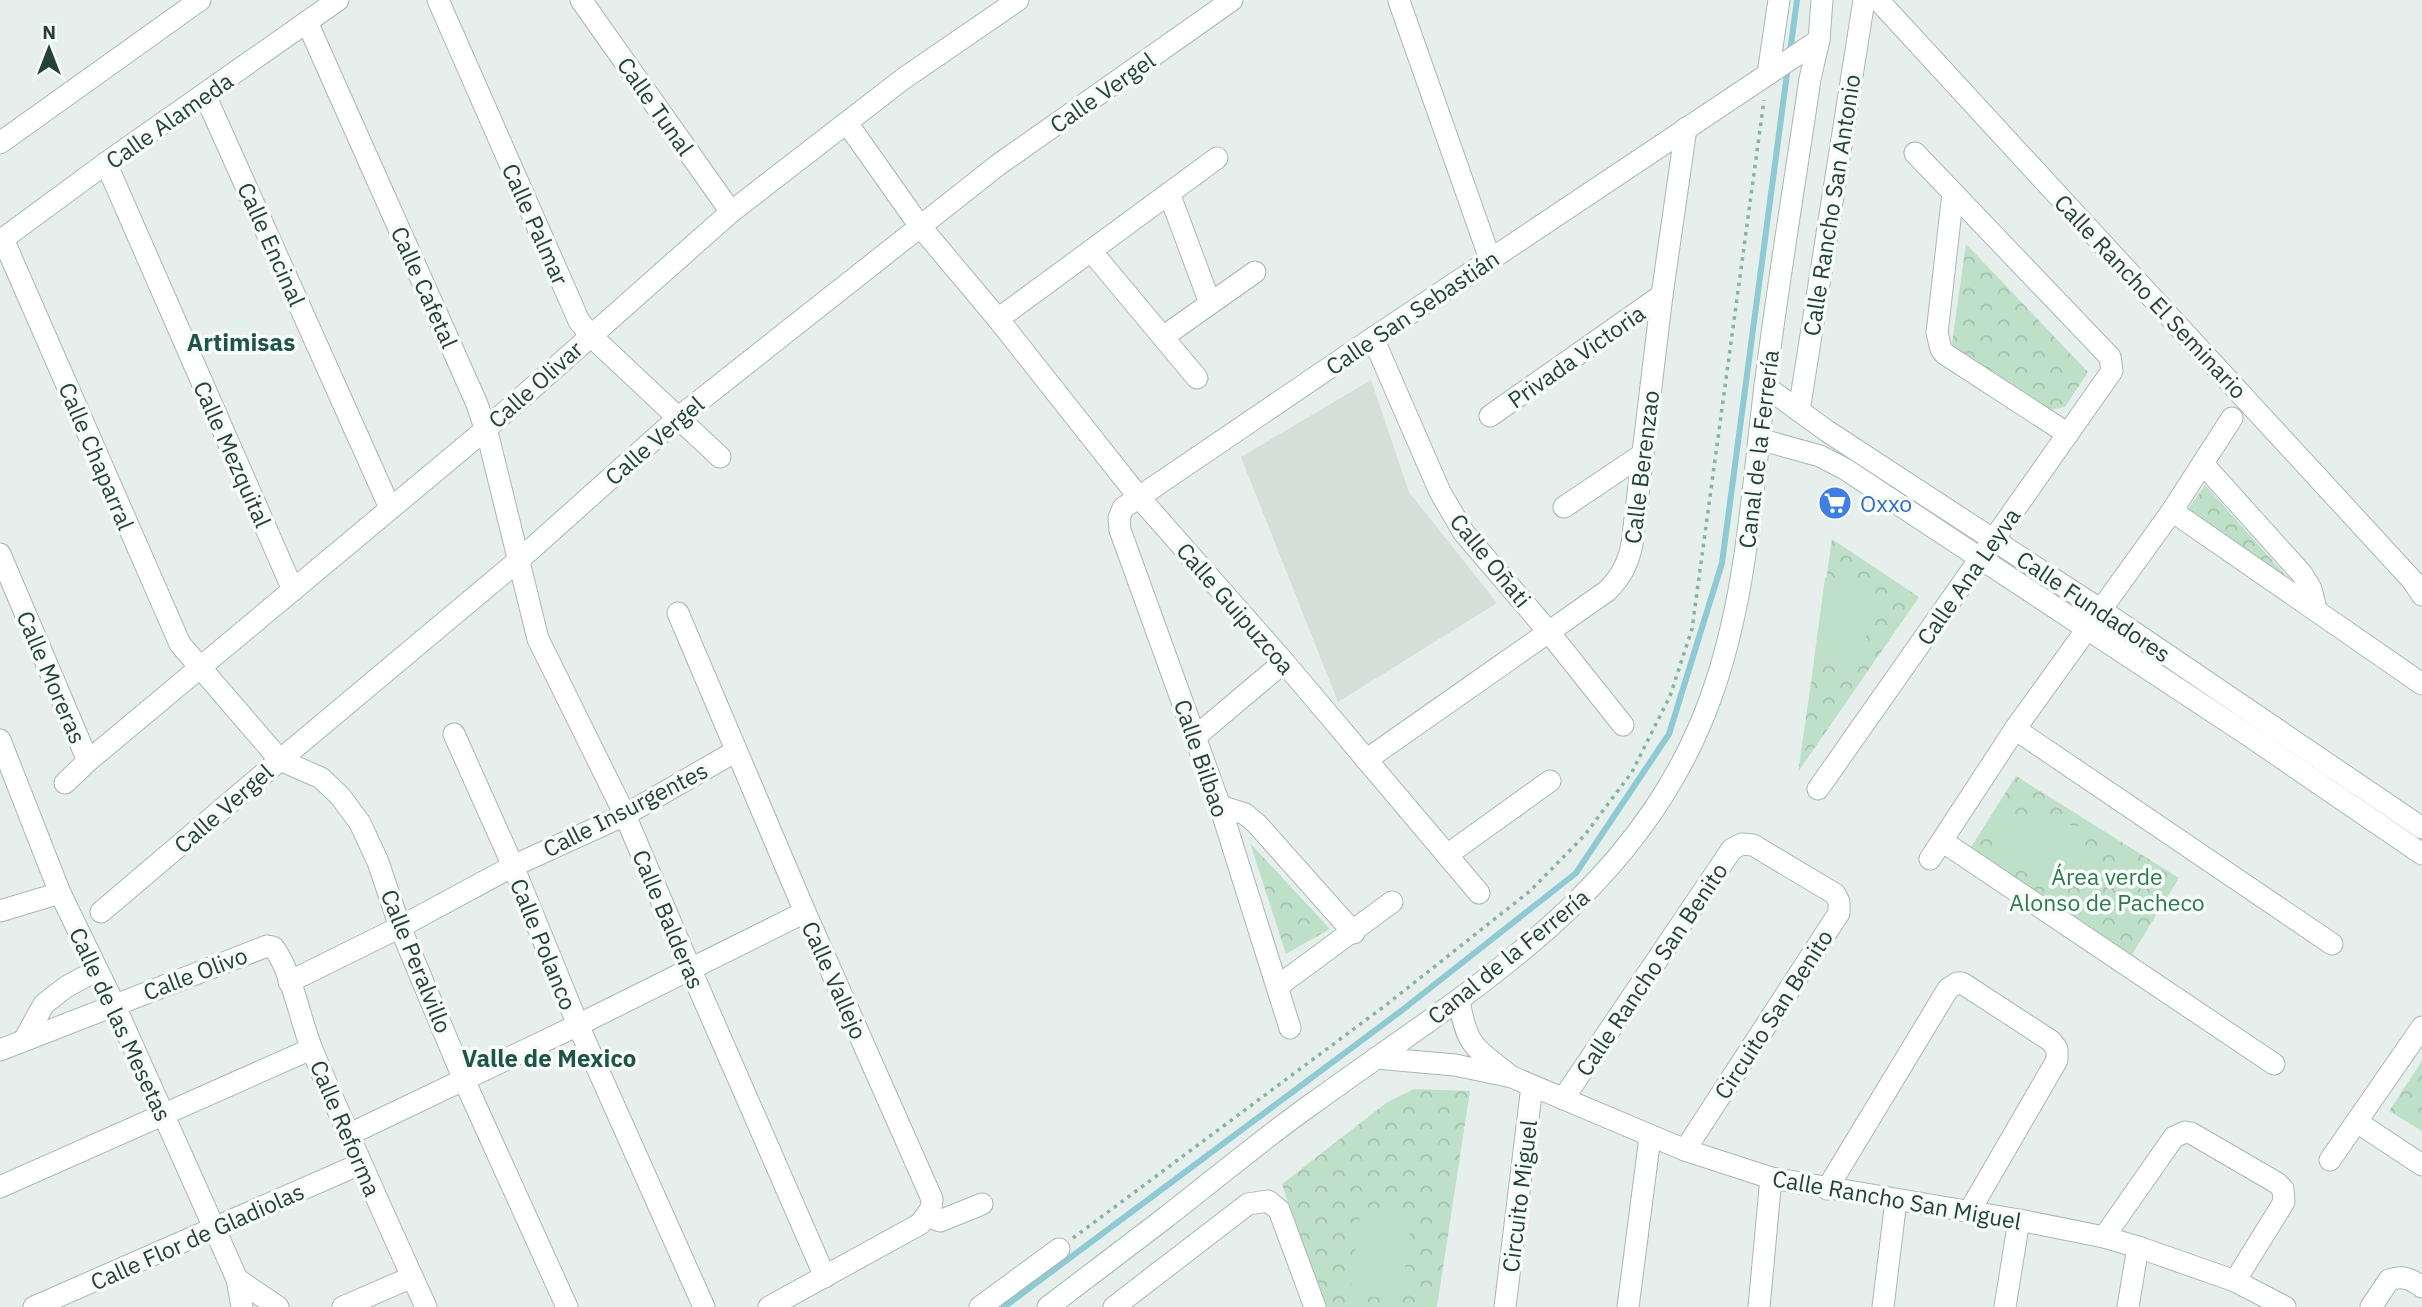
<svg xmlns="http://www.w3.org/2000/svg" width="2422" height="1307" viewBox="0 0 2422 1307" font-family="'IBM Plex Sans',sans-serif">
	<style>
		.built { fill: #d4dfda }
		.park { fill: url(#park-crowns) }
		.pitch { fill: #bfe0c8 }
		.lines { fill: none; stroke-linecap: round; stroke-linejoin: round }
		.stream { stroke: #8ec9d4; stroke-width: 6 }
		.street-casing { stroke: #a8b8b2; stroke-width: 23 }
		.secondary-casing { stroke: #a4bbb3; stroke-width: 23 }
		.path { stroke: #86b3a5; stroke-width: 3.5; stroke-dasharray: 3.5 5; stroke-linecap: butt }
		.street { stroke: #fff; stroke-width: 21 }
		.secondary { stroke: #fff; stroke-width: 21 }
		.labels { text-anchor: middle; dominant-baseline: central; stroke-width: 7; stroke-linejoin: round; paint-order: stroke }
		.street-label { font-size: 23px; fill: #24423a; stroke: #f7fbf9 }
		.shop-label { font-size: 23px; fill: #366cbe; stroke: #f7fbf9; text-anchor: start }
		.park-label { font-size: 23px; fill: #2d7a4b; stroke: #f7fbf9 }
		.neighbourhood-label { font-size: 24px; font-weight: bold; fill: #1f5548; stroke: #f7fbf9 }
	</style>
	<defs>
		<pattern id="park-crowns" width="20" height="18" patternUnits="userSpaceOnUse" patternTransform="scale(1.75)"><rect width="20" height="18" fill="#bfe0c8"/><path d="M2 6a3 3 0 1 1 6 0M12 15a3 3 0 1 1 6 0" fill="none" stroke="#a4c1ad"/></pattern>
	</defs>
	<rect width="100%" height="100%" fill="#e6efeb"/>
	<polygon class="built" points="1371,380 1409,492 1497,603 1338,702 1241,457"/>
	<g class="park">
		<polygon points="1966,244 2088,372 2065,407 2040,412 1951,350"/>
		<polygon points="2205,485 2287,577 2182,518"/>
		<polygon points="1832,539 1919,597 1798,772"/>
		<polygon points="2016,776 2179,878 2128,961 1966,855"/>
		<polygon points="1250,843 1330,929 1286,954"/>
		<polygon points="2422,1061 2422,1131 2389,1111"/>
		<polygon points="1414,1089 1470,1091 1437,1307 1322,1307 1282,1184 1386,1103"/>
	</g>
	<g class="pitch">
		<polygon points="1825,578 1873,585 1862,667 1814,660"/>
		<polygon points="1998,816 2085,827 2081,875 1993,863"/>
		<polygon points="1361,1208 1412,1214 1401,1300 1350,1294"/>
	</g>
	<g class="lines">
		<g class="stream">
			<polyline points="1790,52 1797,0"/>
			<polyline points="1004,1307 1401,1011 1576,873 1669,734 1722,563 1788,66"/>
		</g>
		<defs>
			<g id="street">
				<polyline points="438,0 579,321 590,335 720,457"/>
				<polyline points="581,0 731,212"/>
				<polyline points="1878,0 2413,581 2422,595"/>
				<polyline points="1399,1 1490,259"/>
				<polyline points="307,22 477,404 489,440 538,639 625,815 690,968 825,1277"/>
				<polyline points="1768,74 1779,0"/>
				<polyline points="205,95 390,508"/>
				<polyline points="847,123 919,225 998,319 1138,496 1284,662 1479,893"/>
				<polyline points="0,143 200,0"/>
				<polyline points="106,163 293,590"/>
				<polyline points="1169,193 1210,303"/>
				<polyline points="1953,193 1937,333 1941,349 1945,354 2068,434"/>
				<polyline points="3,239 180,644 280,760 321,778 340,796 360,823 378,862 400,927 464,1080 567,1307"/>
				<polyline points="0,241 106,163 338,0"/>
				<polyline points="1091,251 1197,378"/>
				<polyline points="998,319 1217,158"/>
				<polyline points="1163,337 1255,272"/>
				<polyline points="1373,338 1440,492 1464,533 1548,631 1623,725"/>
				<polyline points="1765,386 1827,431 2101,610 2422,828"/>
				<polyline points="1799,411 1864,0"/>
				<polyline points="1490,416 1662,295"/>
				<polyline points="1759,439 1820,456 1845,469 2251,737 2422,854"/>
				<polyline points="2203,464 2302,574 2311,589 2316,609"/>
				<polyline points="1564,507 1643,454"/>
				<polyline points="2172,511 2422,684"/>
				<polyline points="0,554 88,761"/>
				<polyline points="678,613 805,912 932,1199 931,1209 920,1224 769,1307"/>
				<polyline points="2015,729 2332,944"/>
				<polyline points="454,734 513,866 578,1025 704,1307"/>
				<polyline points="1195,737 1284,662"/>
				<polyline points="0,740 60,893 114,1004 237,1279 242,1307"/>
				<path d="M1366,760L1607,591C1621,577 1628,564 1632,544L1662,295L1686,128"/>
				<polyline points="65,783 88,761 486,429 731,212 903,79 1018,0"/>
				<polyline points="1818,789 2112,371 2110,357 1915,153"/>
				<polyline points="1220,806 1245,814 1257,824 1354,933"/>
				<polyline points="1942,841 2274,1064"/>
				<polyline points="1447,855 1550,781"/>
				<polyline points="1930,859 2015,729 2172,511 2232,418"/>
				<polyline points="0,911 60,893"/>
				<polyline points="101,912 280,760 519,560 679,417 998,165 1232,0"/>
				<polyline points="289,982 400,927 513,866 625,815 736,751"/>
				<polyline points="1278,986 1392,902"/>
				<path d="M1459,1001C1467,1045 1473,1047 1508,1074"/>
				<polyline points="1290,1028 1220,806 1120,530 1119,518 1123,508 1373,338 1819,40"/>
				<polyline points="24,1040 44,1004 66,987 97,970"/>
				<path d="M0,1050L267,946L273,947C291,968 301,1024 313,1052C349,1137 387,1222 426,1307"/>
				<polyline points="1376,1058 1455,1065 1512,1077 1685,1150 1771,1178 2019,1220 2104,1237 2138,1247 2235,1281 2285,1307"/>
				<polyline points="1563,1099 1732,849 1742,844 1753,845 1835,894 1839,902 1839,913 1685,1150"/>
				<polyline points="2357,1122 2422,1165"/>
				<polyline points="350,1134 578,1025 805,912"/>
				<polyline points="2330,1160 2422,1027"/>
				<polyline points="0,1187 311,1049"/>
				<polyline points="1827,1189 1948,989 1957,983 1962,983 2051,1041 2057,1049 2057,1060 1969,1212"/>
				<polyline points="927,1216 940,1221 982,1204"/>
				<polyline points="2104,1237 2174,1137 2185,1132 2191,1133 2277,1183 2283,1189 2284,1202 2235,1281"/>
				<polyline points="237,1279 278,1307"/>
				<polyline points="34,1307 360,1164"/>
				<polyline points="343,1307 412,1277"/>
				<polyline points="980,1307 1059,1249"/>
				<polyline points="1114,1307 1248,1204 1268,1201 1279,1210 1315,1307"/>
				<polyline points="1505,1307 1532,1086"/>
				<polyline points="1628,1307 1650,1137"/>
				<polyline points="1759,1307 1771,1178"/>
				<polyline points="1883,1307 1896,1200"/>
				<polyline points="2005,1307 2019,1220"/>
				<polyline points="2128,1307 2138,1247"/>
				<path d="M2371,1307L2389,1280C2403,1275 2411,1279 2422,1287"/>
			</g>
			<path id="secondary" d="M1048,1307C1087,1277 1126,1248 1165,1218C1214,1180 1261,1140 1312,1104C1471,988 1640,895 1711,697C1747,597 1752,491 1765,386C1778,283 1795,181 1810,79L1819,40L1822,0"/>
		</defs>
		<use href="#street" class="street-casing"/>
		<use href="#secondary" class="secondary-casing"/>
		<polyline class="path" points="1073,1238 1386,1005 1530,891 1584,836 1632,772 1670,696 1692,629 1764,100"/>
		<use href="#street" class="street"/>
		<use href="#secondary" class="secondary"/>
	</g>
	<defs>
		<symbol id="supermarket-disc" viewBox="-11 -11 22 22"><circle r="9.5" fill="#3f7fe0" stroke="#f7fbf9"/><path d="M-6-5.5h2.5l.6 2H6L4.5 2H-2.5L-4.4-4H-6ZM-1.5 3.2a1.3 1.3 0 1 0 .1 0ZM3 3.2a1.3 1.3 0 1 0 .1 0Z" fill="#fff"/></symbol>
	</defs>
	<g fill-rule="evenodd">
		<use href="#supermarket-disc" x="1816" y="484" width="38" height="38"/>
	</g>
	<g class="labels">
		<g class="street-label">
			<text transform="translate(1102 92) rotate(-35)">Calle Vergel</text>
			<text transform="translate(656 106) rotate(55)">Calle Tunal</text>
			<text transform="translate(169 120) rotate(-35)">Calle Alameda</text>
			<text transform="translate(1831 205) rotate(-81)">Calle Rancho San Antonio</text>
			<text transform="translate(536 224) rotate(66)">Calle Palmar</text>
			<text transform="translate(272 244) rotate(66)">Calle Encinal</text>
			<text transform="translate(425 287) rotate(66)">Calle Cafetal</text>
			<text transform="translate(2151 296) rotate(47)">Calle Rancho El Seminario</text>
			<text transform="translate(1412 312) rotate(-34)">Calle San Sebastián</text>
			<text transform="translate(1576 356) rotate(-35)">Privada Victoria</text>
			<text transform="translate(535 384) rotate(-42)">Calle Olivar</text>
			<text transform="translate(654 440) rotate(-41)">Calle Vergel</text>
			<text transform="translate(1758 449) rotate(-83)">Canal de la Ferrería</text>
			<text transform="translate(233 454) rotate(66)">Calle Mezquital</text>
			<text transform="translate(97 456) rotate(67)">Calle Chaparral</text>
			<text transform="translate(1641 467) rotate(-83)">Calle Berenzao</text>
			<text transform="translate(1491 560) rotate(51)">Calle Oñati</text>
			<text transform="translate(1968 576) rotate(-55)">Calle Ana Leyva</text>
			<text transform="translate(2094 606) rotate(34)">Calle Fundadores</text>
			<text transform="translate(1236 608) rotate(49)">Calle Guipuzcoa</text>
			<text transform="translate(52 677) rotate(67)">Calle Moreras</text>
			<text transform="translate(1202 758) rotate(71)">Calle Bilbao</text>
			<text transform="translate(223 808) rotate(-41)">Calle Vergel</text>
			<text transform="translate(625 809) rotate(-27)">Calle Insurgentes</text>
			<text transform="translate(669 919) rotate(67)">Calle Balderas</text>
			<text transform="translate(544 944) rotate(68)">Calle Polanco</text>
			<text transform="translate(1508 956) rotate(-39)">Canal de la Ferrería</text>
			<text transform="translate(417 961) rotate(68)">Calle Peralvillo</text>
			<text transform="translate(1651 969) rotate(-56)">Calle Rancho San Benito</text>
			<text transform="translate(195 973) rotate(-21)">Calle Olivo</text>
			<text transform="translate(835 980) rotate(66)">Calle Vallejo</text>
			<text transform="translate(1773 1014) rotate(-57)">Circuito San Benito</text>
			<text transform="translate(121 1024) rotate(65)">Calle de las Mesetas</text>
			<text transform="translate(346 1128) rotate(67)">Calle Reforma</text>
			<text transform="translate(1519 1196) rotate(-83)">Circuito Miguel</text>
			<text transform="translate(1897 1199) rotate(10)">Calle Rancho San Miguel</text>
			<text transform="translate(197 1236) rotate(-24)">Calle Flor de Gladiolas</text>
		</g>
		<g class="shop-label">
			<text x="1860" y="503">Oxxo</text>
		</g>
		<g class="park-label">
			<text x="2107" y="876">Área verde<tspan x="2107" dy="26">Alonso de Pacheco</tspan></text>
		</g>
		<g class="neighbourhood-label">
			<text x="241" y="342">Artimisas</text>
			<text x="549" y="1058">Valle de Mexico</text>
		</g>
	</g>
	<g transform="translate(49 49)" stroke="#f7fbf9" stroke-width="5" paint-order="stroke">
	<path d="M0-5L12 26L0 18L-12 26Z" fill="#24423a"/>
	<text y="-10" font-size="19" font-weight="bold" text-anchor="middle" fill="#24423a">N</text>
	</g>
</svg>
